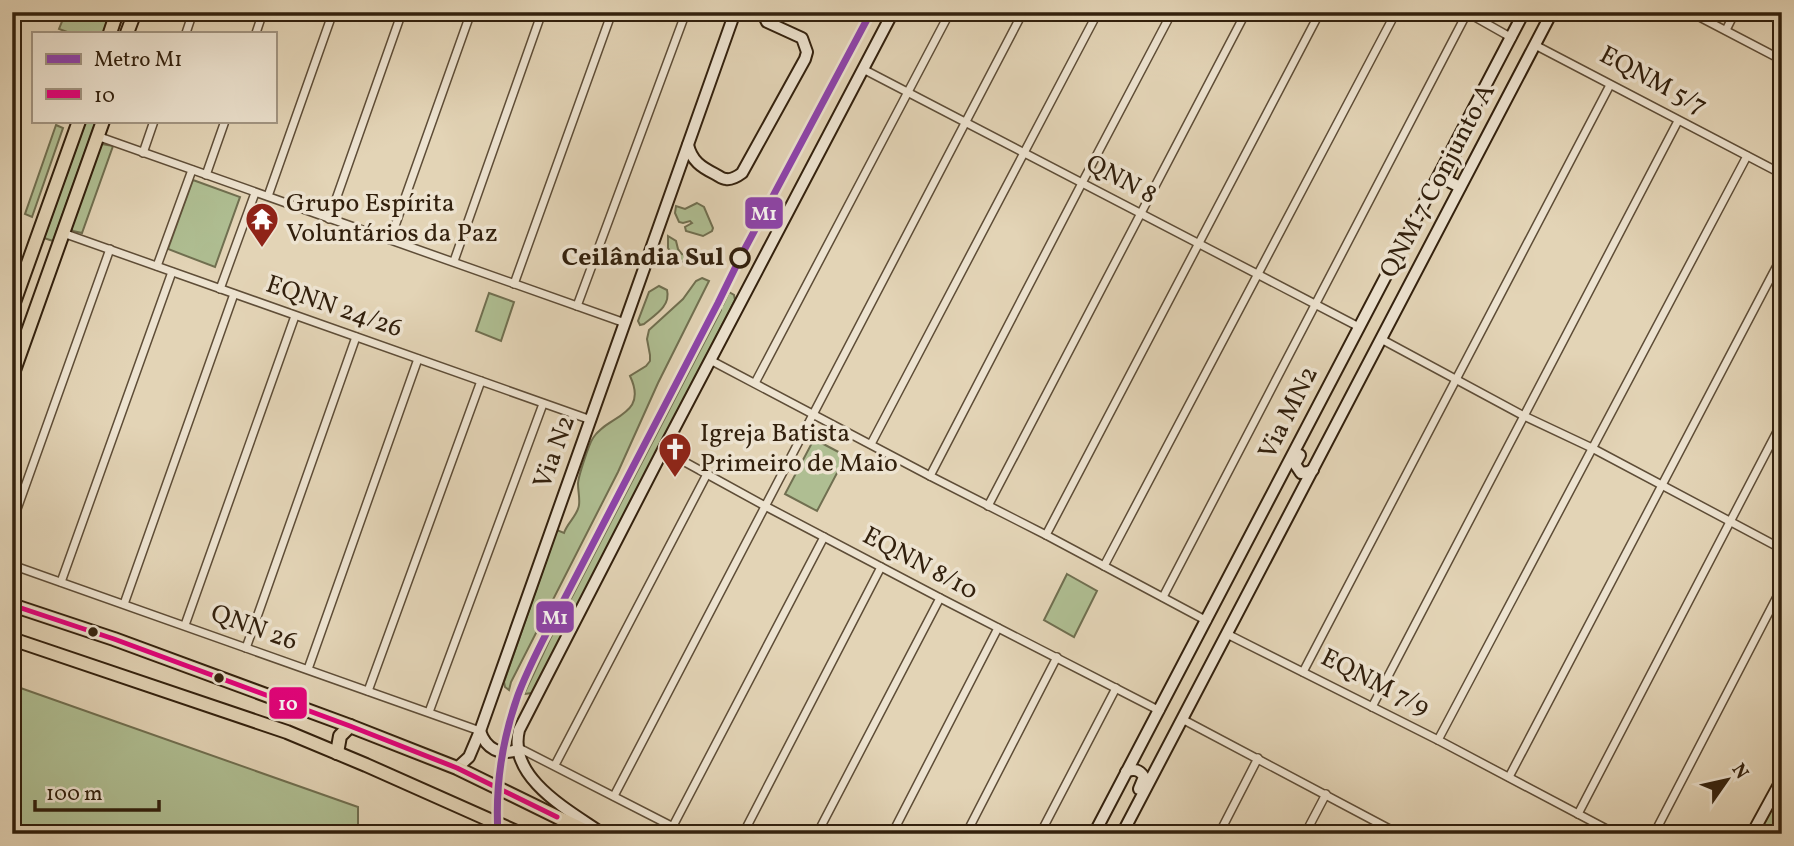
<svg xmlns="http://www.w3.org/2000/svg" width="1794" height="846" viewBox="0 0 1794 846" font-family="Vollkorn,serif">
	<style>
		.green { fill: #afbe92; stroke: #706f50; stroke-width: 2 }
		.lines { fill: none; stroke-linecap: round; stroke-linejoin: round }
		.street-casing { stroke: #5e4d37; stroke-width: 10 }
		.secondary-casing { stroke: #32200d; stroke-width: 14 }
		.primary-casing { stroke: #32200d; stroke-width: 16 }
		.street { stroke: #ede3d0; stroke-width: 7 }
		.secondary { stroke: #ede3d0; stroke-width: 10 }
		.primary { stroke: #e3d4b6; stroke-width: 12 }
		.bus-1-casing { stroke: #ede3d0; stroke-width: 10 }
		.bus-1 { stroke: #e5007d; stroke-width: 5 }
		.metro-1-casing { stroke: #ede3d0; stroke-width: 12 }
		.metro-1 { stroke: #8e44ad; stroke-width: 7 }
		.stop-dot { fill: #ede3d0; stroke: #32200d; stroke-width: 3.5 }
		.bus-dot { fill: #32200d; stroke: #ede3d0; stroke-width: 2.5 }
		.labels { text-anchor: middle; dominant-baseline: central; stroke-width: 7; stroke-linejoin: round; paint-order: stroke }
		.street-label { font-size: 26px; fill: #32200d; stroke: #ede3d0 }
		.poi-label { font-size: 26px; fill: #32200d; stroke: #ede3d0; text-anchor: start }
		.stop-label { font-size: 26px; font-weight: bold; fill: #32200d; stroke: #ede3d0; text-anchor: end }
		.line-badge { stroke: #ede3d0; stroke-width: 2.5 }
		.badge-label { font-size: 19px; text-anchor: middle; font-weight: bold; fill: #fff }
	</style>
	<rect width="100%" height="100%" fill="#e3d4b6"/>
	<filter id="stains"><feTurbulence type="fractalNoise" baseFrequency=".00286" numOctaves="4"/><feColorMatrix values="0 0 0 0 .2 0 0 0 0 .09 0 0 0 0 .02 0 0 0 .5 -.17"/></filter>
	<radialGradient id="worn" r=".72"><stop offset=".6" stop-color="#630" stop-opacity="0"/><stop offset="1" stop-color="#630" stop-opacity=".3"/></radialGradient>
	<g class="green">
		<polygon points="63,12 110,12 103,33 70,33 59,29 65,14"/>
		<polygon points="86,121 96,121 53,241 44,238"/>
		<polygon points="56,125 63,128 32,217 25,214"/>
		<polygon points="102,144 113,146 82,233 73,231 70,227 100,145"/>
		<polygon points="193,180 240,197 215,267 168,249"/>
		<polygon points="697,203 704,207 713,228 712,231 703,236 686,231 685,227 692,223 690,221 683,223 679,222 675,213 676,206 685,209"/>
		<polygon points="668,236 676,241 678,249 682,254 690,256 698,253 703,260 694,264 677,261 668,248"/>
		<path d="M702,278L709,281L658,383L618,472L511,682L509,690L505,687L504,682L557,530L564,533C567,523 578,515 579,505C580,498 578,491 578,484C578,477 589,444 593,438C607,415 649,416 630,376L646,366L650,361V355L647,339L649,330L683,299L696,281Z"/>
		<path d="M659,286L667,290C671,306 655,315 644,324L640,325L638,321L649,292Z"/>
		<polygon points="729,292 734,295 735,300 532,693 524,694 550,639 721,310 721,305 723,305"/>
		<polygon points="489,293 514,302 501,341 476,331"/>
		<polygon points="814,439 846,456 817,511 785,494"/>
		<polygon points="1067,574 1097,591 1074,637 1044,620"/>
		<polygon points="12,685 358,807 358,834 12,834"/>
		<polygon points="1782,788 1782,834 1758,834"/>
	</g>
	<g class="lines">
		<defs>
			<g id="street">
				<polyline points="1466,12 1512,38"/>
				<polyline points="1690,12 1782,60"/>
				<polyline points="1726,30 1735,12"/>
				<polyline points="186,33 193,12"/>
				<polyline points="256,33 263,12"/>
				<polyline points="1535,45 1782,174"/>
				<polyline points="863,69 1359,327"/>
				<polyline points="97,136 625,323"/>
				<polyline points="143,153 154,121"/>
				<polyline points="206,175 225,121"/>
				<polyline points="268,196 333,12"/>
				<polyline points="329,219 402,12"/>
				<polyline points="63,233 591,420"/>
				<polyline points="390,240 471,12"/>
				<polyline points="454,261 542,12"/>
				<polyline points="157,266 192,170"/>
				<polyline points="514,284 612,12"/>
				<polyline points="220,289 255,193"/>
				<polyline points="577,306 686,12"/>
				<polyline points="1381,339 1524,416 1592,448 1782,549"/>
				<polyline points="712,361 930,476 1046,535 1207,621"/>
				<polyline points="755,383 950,12"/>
				<polyline points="871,444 1098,12"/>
				<polyline points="663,450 765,506 940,598 1160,711"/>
				<polyline points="930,476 1082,183 1172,12"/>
				<polyline points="988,506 1246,12"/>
				<polyline points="12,523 110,249"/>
				<polyline points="1046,535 1320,12"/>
				<polyline points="12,565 480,731"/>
				<polyline points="1104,566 1396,12"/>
				<polyline points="61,582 172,272"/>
				<polyline points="1163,597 1467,13"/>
				<polyline points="124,604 234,294"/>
				<polyline points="185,625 295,316"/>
				<polyline points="1227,634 1438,740 1616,834"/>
				<polyline points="246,648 356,337"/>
				<polyline points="308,669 418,359"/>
				<polyline points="1303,672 1610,85"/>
				<polyline points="368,691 481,381"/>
				<polyline points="1372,707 1678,121"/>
				<polyline points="429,712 543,404"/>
				<polyline points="1182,719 1399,834"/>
				<polyline points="1438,740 1747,156"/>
				<polyline points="517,747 687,834"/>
				<polyline points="555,765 707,474"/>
				<polyline points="1509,777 1782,256"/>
				<polyline points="614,796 1023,12"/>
				<polyline points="1578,814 1782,422"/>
				<polyline points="673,826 824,537"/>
				<polyline points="743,834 881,567"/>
				<polyline points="817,834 940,598"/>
				<polyline points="892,834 998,628"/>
				<polyline points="966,834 1057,657"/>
				<polyline points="1040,834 1116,688"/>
				<polyline points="1219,834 1258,758"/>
				<polyline points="1305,834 1326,794"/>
				<polyline points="1654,834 1782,587"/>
			</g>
			<g id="secondary">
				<path d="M688,145C692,161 701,167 715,174C719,176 722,179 726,179C732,180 738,176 742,173L805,59L807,52L802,38L767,22L762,12"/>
				<polyline points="1455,159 1446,180 1460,187"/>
				<polyline points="1300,455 1295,464 1301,473 1308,472 1313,470"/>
				<path d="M480,731C486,749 500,756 517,750"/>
				<polyline points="457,768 469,757 480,731 735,12"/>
				<path d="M1126,772C1134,768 1140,770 1144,777L1139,789"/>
				<path d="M603,834C570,811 507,778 519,730L663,450L893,12"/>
				<polyline points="1094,834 1524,12"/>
				<polyline points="1122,834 1552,12"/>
				<polyline points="1752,834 1782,779"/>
			</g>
			<g id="primary">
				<polyline points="110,33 117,12"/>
				<polyline points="127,33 135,12"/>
				<polyline points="12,308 79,121"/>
				<polyline points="12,376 103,121"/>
				<polyline points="12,605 114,639 350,726 457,768 592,834"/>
				<polyline points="12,639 287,732 366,765 521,834"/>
				<polyline points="337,753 340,736 350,726"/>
			</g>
		</defs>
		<use href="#street" class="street-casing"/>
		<use href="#secondary" class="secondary-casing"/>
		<use href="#primary" class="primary-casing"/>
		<use href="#street" class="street"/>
		<use href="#secondary" class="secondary"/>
		<use href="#primary" class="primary"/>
		<defs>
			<polyline id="bus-1" points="12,605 114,639 350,726 457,768 557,817"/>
		</defs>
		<use href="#bus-1" class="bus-1-casing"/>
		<use href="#bus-1" class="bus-1"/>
		<defs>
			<path id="metro-1" d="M498,834C495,786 502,740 518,695C525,676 534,658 543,640L718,303L741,256L871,12"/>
		</defs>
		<use href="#metro-1" class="metro-1-casing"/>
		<use href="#metro-1" class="metro-1"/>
	</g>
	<defs>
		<symbol id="temple-pin" viewBox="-11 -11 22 30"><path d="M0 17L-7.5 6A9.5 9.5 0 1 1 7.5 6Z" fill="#8f2418" stroke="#ede3d0"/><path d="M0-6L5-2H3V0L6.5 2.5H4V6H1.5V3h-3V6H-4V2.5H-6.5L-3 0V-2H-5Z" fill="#fff"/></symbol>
		<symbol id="church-pin" viewBox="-11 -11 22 30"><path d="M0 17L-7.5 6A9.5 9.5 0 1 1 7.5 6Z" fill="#8f2418" stroke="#ede3d0"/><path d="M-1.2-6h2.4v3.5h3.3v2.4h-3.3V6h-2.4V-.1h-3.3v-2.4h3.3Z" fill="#fff"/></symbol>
	</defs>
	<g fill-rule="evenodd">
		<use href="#temple-pin" x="243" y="200" width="38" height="52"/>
		<use href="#church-pin" x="656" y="430" width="38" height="52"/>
	</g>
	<circle class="stop-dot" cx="740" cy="258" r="9"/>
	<g class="bus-dot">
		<circle cx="93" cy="632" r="6"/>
		<circle cx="219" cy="678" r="6"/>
	</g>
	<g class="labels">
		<g class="street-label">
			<text transform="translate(1653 81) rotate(28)">EQNM 5/7</text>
			<text transform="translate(1121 180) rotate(28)">QNN 8</text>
			<text transform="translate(1438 181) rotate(-62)">QNM 7 Conjunto A</text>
			<text transform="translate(334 307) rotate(19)">EQNN 24/26</text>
			<text transform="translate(1289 413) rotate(-63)">Via MN2</text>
			<text transform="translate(555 452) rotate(-70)">Via N2</text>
			<text transform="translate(920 564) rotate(28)">EQNN 8/10</text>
			<text transform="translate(254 628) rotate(20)">QNN 26</text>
			<text transform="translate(1375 683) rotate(27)">EQNM 7/9</text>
		</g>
		<g class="poi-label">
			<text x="286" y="204">Grupo Espírita<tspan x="286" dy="30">Voluntários da Paz</tspan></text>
			<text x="700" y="434">Igreja Batista<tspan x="700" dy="30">Primeiro de Maio</tspan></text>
		</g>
		<g class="stop-label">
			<text x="724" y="258">Ceilândia Sul</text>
		</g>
	</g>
	<g class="line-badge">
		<rect x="744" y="196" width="40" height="34" rx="7" fill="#8e44ad"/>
		<rect x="535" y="600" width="40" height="34" rx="7" fill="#8e44ad"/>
		<rect x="268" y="686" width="40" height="34" rx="7" fill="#e5007d"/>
	</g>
	<g class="badge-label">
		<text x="764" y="220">M1</text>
		<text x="555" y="624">M1</text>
		<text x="288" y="710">10</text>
	</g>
	<rect width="1794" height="846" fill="none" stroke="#e3d4b6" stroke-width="42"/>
	<rect x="14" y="14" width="1766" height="818" fill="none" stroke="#32200d" stroke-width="3.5"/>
	<rect x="21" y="21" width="1752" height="804" fill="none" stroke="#32200d" stroke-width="2"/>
	<rect x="32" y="32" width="245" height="91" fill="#ede3d0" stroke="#a29582" stroke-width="2"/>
	<rect x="46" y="54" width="35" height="10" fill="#8e44ad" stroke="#a29582" stroke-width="2"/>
	<text x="94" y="66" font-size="21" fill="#32200d">Metro M1</text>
	<rect x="46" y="89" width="35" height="10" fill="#e5007d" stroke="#a29582" stroke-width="2"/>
	<text x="94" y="102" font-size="21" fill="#32200d">10</text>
	<g transform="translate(1727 780) rotate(56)" stroke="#ede3d0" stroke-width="5" paint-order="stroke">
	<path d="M0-5L12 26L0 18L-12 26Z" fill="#32200d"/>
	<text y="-10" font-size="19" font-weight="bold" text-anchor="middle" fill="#32200d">N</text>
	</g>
	<path d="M35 800v10h124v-10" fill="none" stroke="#32200d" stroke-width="3.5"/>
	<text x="46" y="800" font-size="21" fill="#32200d" stroke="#ede3d0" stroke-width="5" paint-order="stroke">100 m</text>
	<rect width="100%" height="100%" filter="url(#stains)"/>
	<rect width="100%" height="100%" fill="url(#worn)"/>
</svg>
